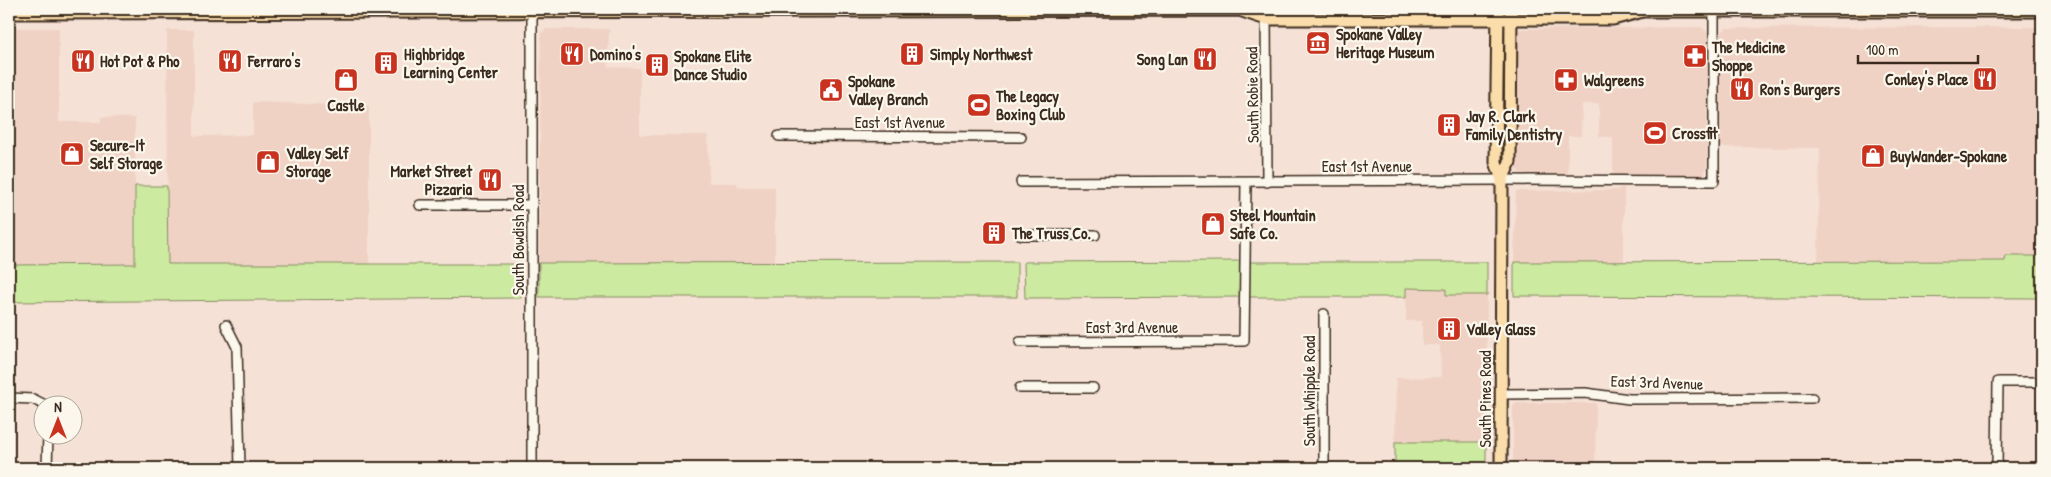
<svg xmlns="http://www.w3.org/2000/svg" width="2051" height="477" viewBox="0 0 2051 477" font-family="'Patrick Hand',sans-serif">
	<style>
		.built { fill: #f0d2c5 }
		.green { fill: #cdeaa1; stroke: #848a60 }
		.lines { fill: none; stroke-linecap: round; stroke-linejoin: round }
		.minor-casing { stroke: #3b2a1e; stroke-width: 12 }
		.major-casing { stroke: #3b2a1e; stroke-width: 15 }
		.minor { stroke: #fbf7ec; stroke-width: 9 }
		.major { stroke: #fbddab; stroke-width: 11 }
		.labels { text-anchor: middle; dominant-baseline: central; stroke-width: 4.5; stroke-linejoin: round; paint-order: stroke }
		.poi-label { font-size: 16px; font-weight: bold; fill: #3b2a1e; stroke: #fbf7ec; text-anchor: start }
		.street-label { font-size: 16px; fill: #3b2a1e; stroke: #fbf7ec }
	</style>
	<rect width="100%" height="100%" fill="#f5e1d5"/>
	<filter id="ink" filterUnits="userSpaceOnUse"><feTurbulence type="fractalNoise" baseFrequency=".02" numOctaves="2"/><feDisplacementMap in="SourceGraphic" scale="10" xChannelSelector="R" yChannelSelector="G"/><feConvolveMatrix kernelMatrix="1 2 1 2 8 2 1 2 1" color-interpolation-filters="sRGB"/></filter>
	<g filter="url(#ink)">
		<g class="built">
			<polygon points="1701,27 1708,33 1707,165 1704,174 1699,177 1613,177 1613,137 1599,137 1599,104 1582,104 1581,136 1568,136 1568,177 1538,177 1520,173 1517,170 1516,34 1519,29"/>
			<polygon points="2042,27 2042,256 2006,256 2006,261 1818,261 1820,148 1720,147 1717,144 1719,35 1726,28"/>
			<polygon points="9,28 59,28 59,122 101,122 101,117 135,118 135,264 9,265"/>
			<polygon points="546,29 609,29 608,67 640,68 640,135 708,135 709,183 737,183 738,187 775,187 775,263 539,263 541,33"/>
			<polygon points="167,30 194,30 194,136 253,135 253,102 369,106 369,265 168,264"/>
			<polygon points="1624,187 1624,262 1514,262 1516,191 1617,190"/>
			<polygon points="1406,288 1446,289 1446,295 1487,295 1486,442 1395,442 1396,378 1441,377 1440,345 1422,345 1422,321 1406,321"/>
			<polygon points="1516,403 1596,403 1595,468 1513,468 1513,407"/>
		</g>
		<g class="green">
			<polygon points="135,186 167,186 168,264 521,264 521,298 9,302 9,265 135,264"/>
			<polygon points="2006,256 2042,256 2042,298 1514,296 1514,262 2005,261"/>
			<polygon points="1241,261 1240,297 1025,298 1024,262"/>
			<polygon points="1017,262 1017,297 539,297 539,263"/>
			<polygon points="1249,262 1487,262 1487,295 1446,295 1446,289 1406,288 1406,297 1249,297"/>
			<rect x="1395" y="442" width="91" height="26"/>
		</g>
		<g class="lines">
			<defs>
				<g id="minor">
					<polyline points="532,9 532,468"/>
					<polyline points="1266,9 1267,182"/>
					<polyline points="779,136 1021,137"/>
					<polyline points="1021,182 1502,180 1714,181 1714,10"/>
					<polyline points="420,205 532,205"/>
					<polyline points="1021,235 1095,235"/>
					<polyline points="226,325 237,347 240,468"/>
					<polyline points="1020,342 1244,341 1246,182"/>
					<polyline points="1020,388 1093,388"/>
					<polyline points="1501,394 1585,393 1629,399 1812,398"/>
					<polyline points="9,398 33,399 43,404"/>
					<polyline points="47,468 48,434"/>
					<polyline points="1324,468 1324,314"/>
					<polyline points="1997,468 1998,382 2042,382"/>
				</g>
				<g id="major">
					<polyline points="1498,9 1496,162 1502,180 1501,468"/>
					<polyline points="9,13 1239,10 1266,19 1613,19 1643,11 2042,11"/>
					<polyline points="1502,180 1510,162 1511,9"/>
				</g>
			</defs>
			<use href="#minor" class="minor-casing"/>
			<use href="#major" class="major-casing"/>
			<use href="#minor" class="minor"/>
			<use href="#major" class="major"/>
		</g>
	</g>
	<defs>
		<symbol id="museum-square" viewBox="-11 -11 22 22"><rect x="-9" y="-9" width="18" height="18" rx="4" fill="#c8321e" stroke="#fbf7ec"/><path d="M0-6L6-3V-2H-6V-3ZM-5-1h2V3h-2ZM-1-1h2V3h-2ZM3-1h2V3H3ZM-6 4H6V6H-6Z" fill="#fff"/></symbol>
		<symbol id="restaurant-square" viewBox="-11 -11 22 22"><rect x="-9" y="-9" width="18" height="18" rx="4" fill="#c8321e" stroke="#fbf7ec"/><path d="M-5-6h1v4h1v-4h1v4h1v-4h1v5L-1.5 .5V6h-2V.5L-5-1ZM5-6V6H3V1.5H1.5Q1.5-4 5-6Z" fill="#fff"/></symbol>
		<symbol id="building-square" viewBox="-11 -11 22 22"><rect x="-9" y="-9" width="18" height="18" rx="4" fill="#c8321e" stroke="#fbf7ec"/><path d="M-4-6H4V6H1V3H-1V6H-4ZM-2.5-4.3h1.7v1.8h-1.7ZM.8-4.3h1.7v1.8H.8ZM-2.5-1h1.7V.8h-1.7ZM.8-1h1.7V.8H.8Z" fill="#fff"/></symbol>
		<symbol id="pharmacy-square" viewBox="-11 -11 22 22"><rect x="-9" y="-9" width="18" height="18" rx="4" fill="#c8321e" stroke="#fbf7ec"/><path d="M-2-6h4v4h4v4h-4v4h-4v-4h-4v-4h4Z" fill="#fff"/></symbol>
		<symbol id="shop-square" viewBox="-11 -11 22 22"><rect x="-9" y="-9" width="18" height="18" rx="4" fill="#c8321e" stroke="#fbf7ec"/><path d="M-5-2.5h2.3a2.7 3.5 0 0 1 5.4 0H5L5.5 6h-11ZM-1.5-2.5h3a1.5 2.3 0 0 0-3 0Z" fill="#fff"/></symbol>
		<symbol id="civic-square" viewBox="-11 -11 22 22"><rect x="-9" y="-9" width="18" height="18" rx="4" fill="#c8321e" stroke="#fbf7ec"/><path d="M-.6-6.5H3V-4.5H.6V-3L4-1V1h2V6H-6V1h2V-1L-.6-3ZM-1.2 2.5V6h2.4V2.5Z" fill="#fff"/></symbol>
		<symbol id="stadium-square" viewBox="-11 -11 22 22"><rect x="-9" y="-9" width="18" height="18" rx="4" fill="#c8321e" stroke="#fbf7ec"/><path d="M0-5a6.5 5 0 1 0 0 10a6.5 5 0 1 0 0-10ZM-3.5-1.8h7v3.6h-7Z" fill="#fff"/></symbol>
	</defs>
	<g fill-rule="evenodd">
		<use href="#museum-square" x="1304" y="29" width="28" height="28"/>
		<use href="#restaurant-square" x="558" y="40" width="28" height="28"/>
		<use href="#building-square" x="898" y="40" width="28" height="28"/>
		<use href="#pharmacy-square" x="1681" y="42" width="28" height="28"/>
		<use href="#restaurant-square" x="1191" y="45" width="28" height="28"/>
		<use href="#restaurant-square" x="69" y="47" width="28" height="28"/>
		<use href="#restaurant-square" x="216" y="47" width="28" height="28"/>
		<use href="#building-square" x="372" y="49" width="28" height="28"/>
		<use href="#building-square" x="643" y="51" width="28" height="28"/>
		<use href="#restaurant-square" x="1971" y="65" width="28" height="28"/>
		<use href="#shop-square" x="332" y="66" width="28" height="28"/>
		<use href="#pharmacy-square" x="1552" y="66" width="28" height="28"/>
		<use href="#restaurant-square" x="1728" y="75" width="28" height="28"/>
		<use href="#civic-square" x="817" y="76" width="28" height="28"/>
		<use href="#stadium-square" x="965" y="91" width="28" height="28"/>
		<use href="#building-square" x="1435" y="111" width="28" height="28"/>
		<use href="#stadium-square" x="1641" y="119" width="28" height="28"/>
		<use href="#shop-square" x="58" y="140" width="28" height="28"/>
		<use href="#shop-square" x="1859" y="142" width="28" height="28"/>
		<use href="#shop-square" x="254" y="148" width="28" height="28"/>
		<use href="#restaurant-square" x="476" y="166" width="28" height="28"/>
		<use href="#shop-square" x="1199" y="210" width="28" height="28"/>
		<use href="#building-square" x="980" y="219" width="28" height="28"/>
		<use href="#building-square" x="1435" y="315" width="28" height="28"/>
	</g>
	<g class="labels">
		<g class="poi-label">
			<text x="1336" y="34">Spokane Valley<tspan x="1336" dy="18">Heritage Museum</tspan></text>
			<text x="1712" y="47">The Medicine<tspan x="1712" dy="18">Shoppe</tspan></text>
			<text x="404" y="54">Highbridge<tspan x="404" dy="18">Learning Center</tspan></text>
			<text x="590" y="54">Domino's</text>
			<text x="930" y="54">Simply Northwest</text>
			<text x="674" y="56">Spokane Elite<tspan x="674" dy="18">Dance Studio</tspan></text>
			<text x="1188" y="59" text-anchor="end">Song Lan</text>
			<text x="100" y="61">Hot Pot &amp; Pho</text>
			<text x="248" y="61">Ferraro's</text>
			<text x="1968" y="79" text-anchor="end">Conley's Place</text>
			<text x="1584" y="80">Walgreens</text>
			<text x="848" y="81">Spokane<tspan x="848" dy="18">Valley Branch</tspan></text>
			<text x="1760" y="89">Ron's Burgers</text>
			<text x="996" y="96">The Legacy<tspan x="996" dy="18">Boxing Club</tspan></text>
			<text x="346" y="105" text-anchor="middle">Castle</text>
			<text x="1466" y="116">Jay R. Clark<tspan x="1466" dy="18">Family Dentistry</tspan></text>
			<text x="1672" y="133">Crossfit</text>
			<text x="90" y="145">Secure-It<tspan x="90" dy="18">Self Storage</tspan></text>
			<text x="286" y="153">Valley Self<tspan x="286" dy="18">Storage</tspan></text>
			<text x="1890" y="156">BuyWander-Spokane</text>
			<text x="472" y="171" text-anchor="end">Market Street<tspan x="472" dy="18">Pizzaria</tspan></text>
			<text x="1230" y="215">Steel Mountain<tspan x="1230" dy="18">Safe Co.</tspan></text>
			<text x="1012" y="233">The Truss Co.</text>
			<text x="1466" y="329">Valley Glass</text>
		</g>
		<g class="street-label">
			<text transform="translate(1252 95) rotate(-91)">South Robie Road</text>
			<text x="900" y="122">East 1st Avenue</text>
			<text x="1367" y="166">East 1st Avenue</text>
			<text transform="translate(518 240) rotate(-90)">South Bowdish Road</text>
			<text x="1132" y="327">East 3rd Avenue</text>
			<text transform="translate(1657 382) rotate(2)">East 3rd Avenue</text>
			<text transform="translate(1309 391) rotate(-90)">South Whipple Road</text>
			<text transform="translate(1485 399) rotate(-90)">South Pines Road</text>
		</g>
	</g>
	<rect width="2051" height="477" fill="none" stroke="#fbf7ec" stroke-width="30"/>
	<rect x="15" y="15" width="2021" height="447" fill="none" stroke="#3b2a1e" stroke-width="2" filter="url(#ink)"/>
	<g transform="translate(58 420)"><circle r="24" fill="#fbf7ec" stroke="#aea59a"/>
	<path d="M0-4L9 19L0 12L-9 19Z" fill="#c8321e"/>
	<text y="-8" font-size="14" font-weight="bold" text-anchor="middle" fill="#3b2a1e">N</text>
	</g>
	<path d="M1858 55v8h120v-8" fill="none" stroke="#3b2a1e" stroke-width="2.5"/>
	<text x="1866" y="55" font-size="15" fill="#3b2a1e" stroke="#fbf7ec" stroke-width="4" paint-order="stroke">100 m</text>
</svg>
